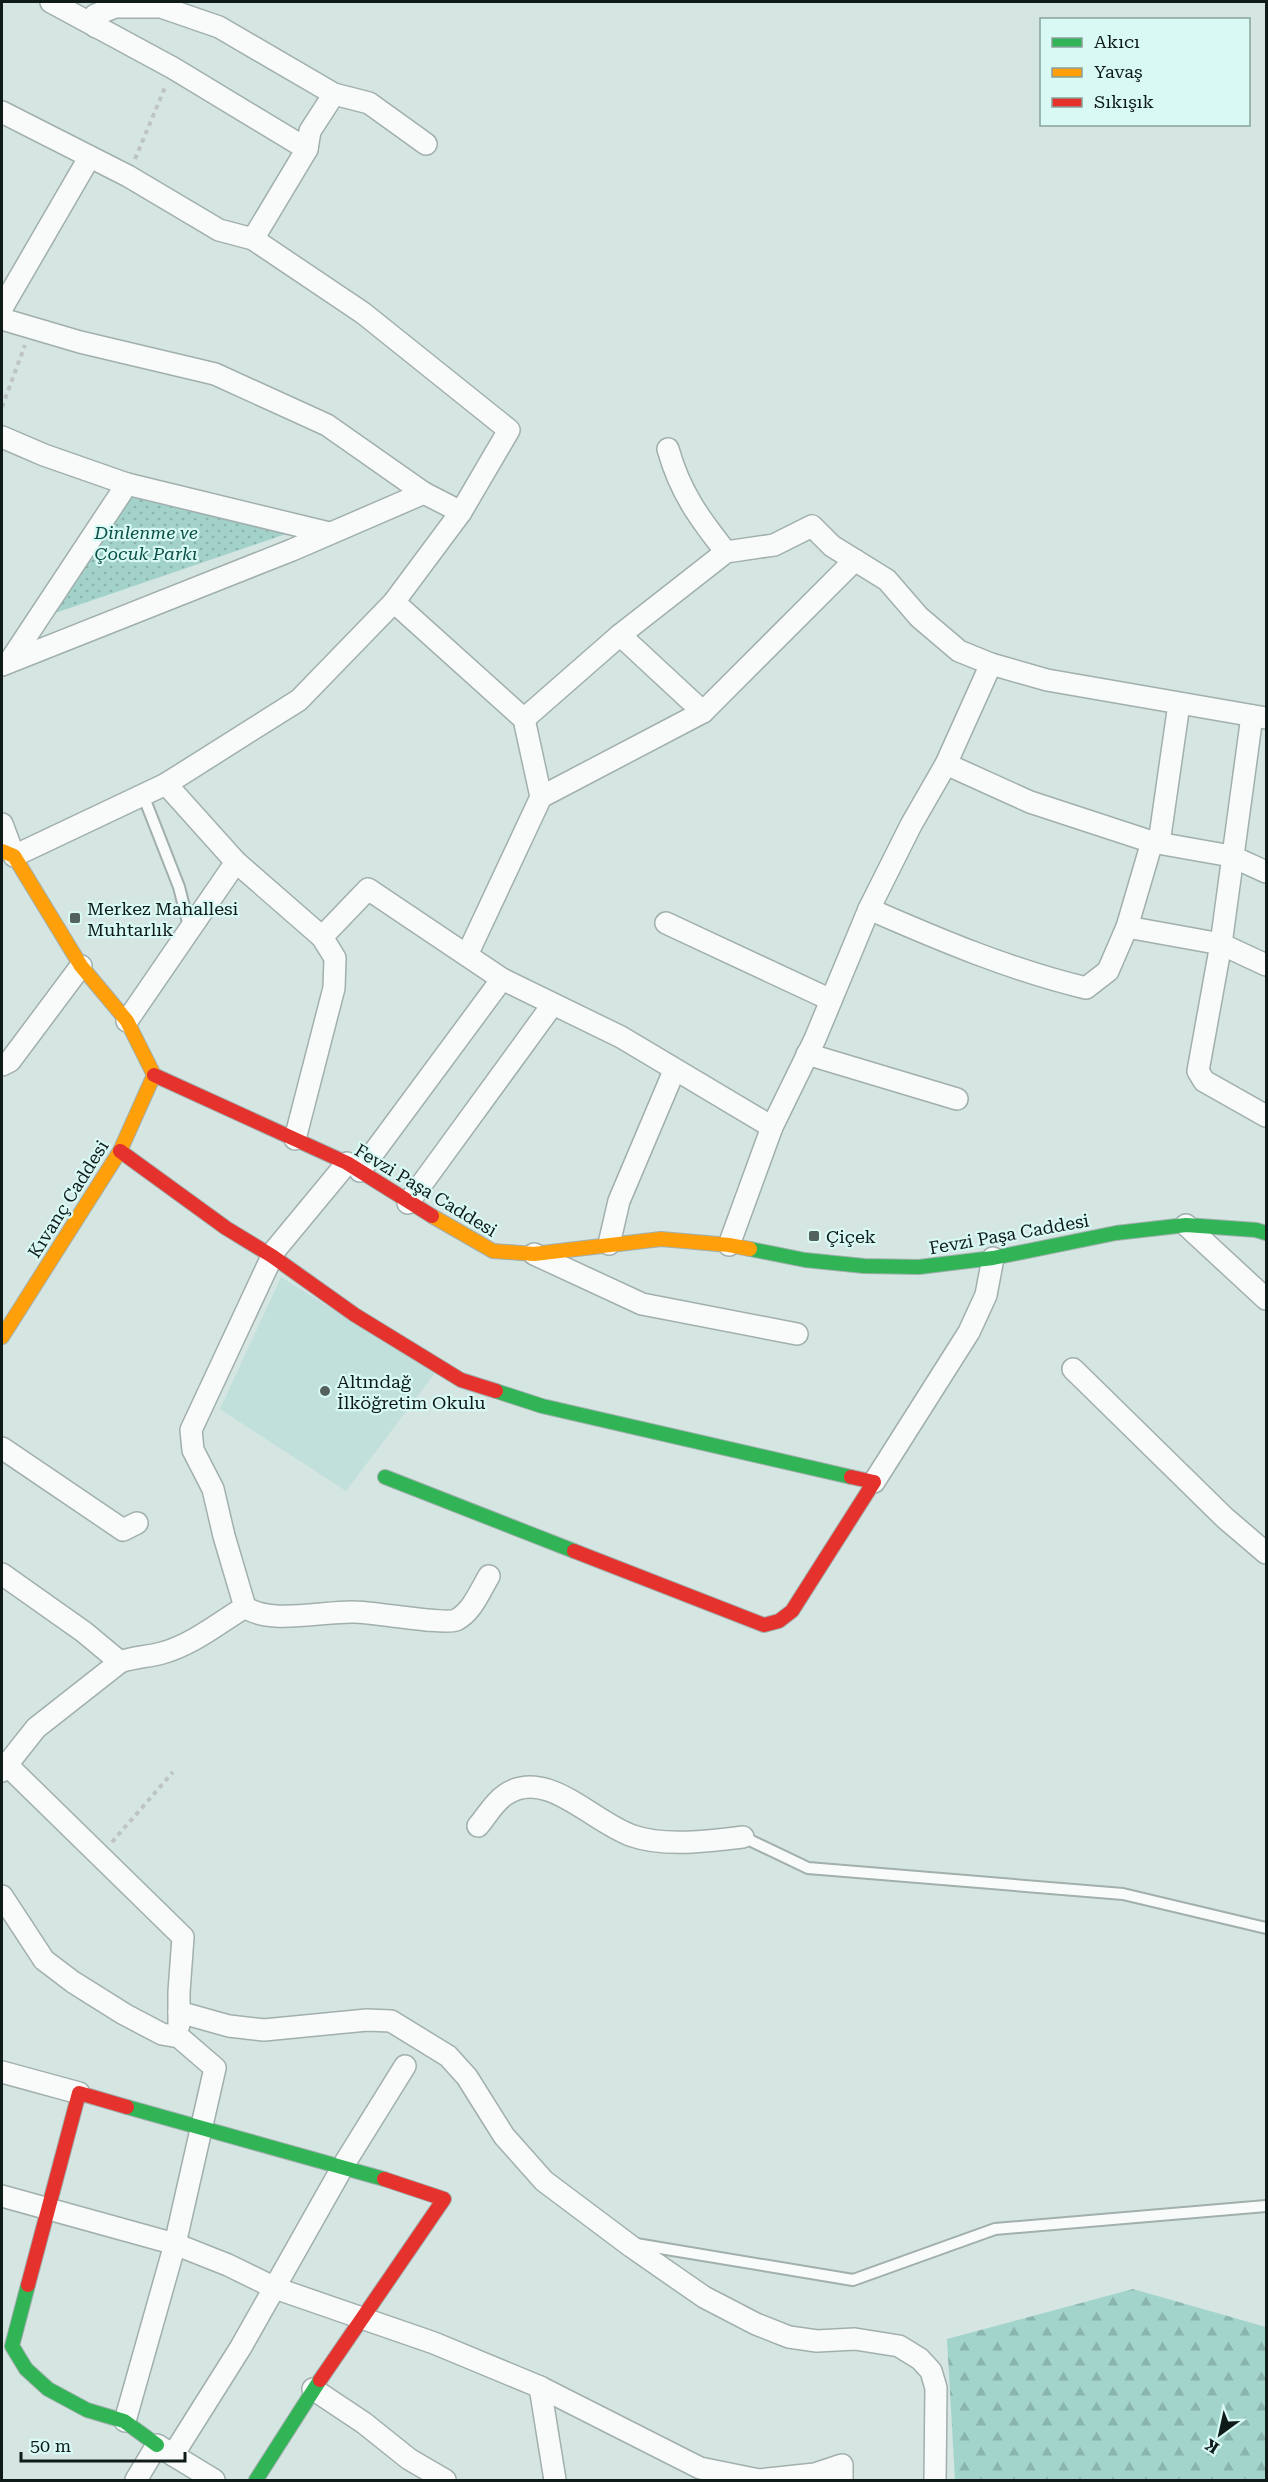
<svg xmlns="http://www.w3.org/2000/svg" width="1268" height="2482" viewBox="0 0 1268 2482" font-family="'Roboto Serif',serif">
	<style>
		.built { fill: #c2e0db }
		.forest { fill: url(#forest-firs) }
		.park { fill: url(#park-dots) }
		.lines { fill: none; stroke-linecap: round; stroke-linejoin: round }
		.lane-casing { stroke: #a1afad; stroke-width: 14 }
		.street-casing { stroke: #a1afad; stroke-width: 24 }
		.fast-casing { stroke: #a1afad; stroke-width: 16 }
		.slow-casing { stroke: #a1afad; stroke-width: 16 }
		.jam-casing { stroke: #a1afad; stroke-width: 16 }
		.path { stroke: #bec4c2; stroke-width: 4; stroke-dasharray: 4.5 4.5; stroke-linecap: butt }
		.lane { stroke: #f9fbfb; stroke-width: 10 }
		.street { stroke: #f9fbfb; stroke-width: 21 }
		.fast { stroke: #30b455; stroke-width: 14 }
		.slow { stroke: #ff9f0a; stroke-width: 14 }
		.jam { stroke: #e5322d; stroke-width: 14 }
		.poi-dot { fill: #54625f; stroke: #d9faf4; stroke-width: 2 }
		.labels { text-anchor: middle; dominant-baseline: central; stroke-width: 4.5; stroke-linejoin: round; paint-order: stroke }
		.park-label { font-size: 18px; font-style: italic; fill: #094f47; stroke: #d9faf4 }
		.poi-label { font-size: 18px; fill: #0f1b19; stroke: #d9faf4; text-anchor: start }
		.street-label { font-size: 18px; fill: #0f1b19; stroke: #d9faf4 }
	</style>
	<defs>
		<pattern id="forest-firs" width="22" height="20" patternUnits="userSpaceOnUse" patternTransform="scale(1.5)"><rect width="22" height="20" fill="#a2d4cb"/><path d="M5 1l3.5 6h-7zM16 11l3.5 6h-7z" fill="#8ab5ae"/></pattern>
		<pattern id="park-dots" width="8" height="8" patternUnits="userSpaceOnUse" patternTransform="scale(1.5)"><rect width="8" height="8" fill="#a2d2ca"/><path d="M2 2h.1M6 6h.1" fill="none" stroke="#8ab4ad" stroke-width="1.8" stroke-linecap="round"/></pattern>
	</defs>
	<rect width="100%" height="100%" fill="#d4e5e2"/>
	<polygon class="built" points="281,1277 435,1373 346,1491 220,1409"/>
	<polygon class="forest" points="1133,2289 1266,2327 1266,2480 955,2480 947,2339"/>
	<polygon class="park" points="131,497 286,534 52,614"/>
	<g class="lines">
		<defs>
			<g id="lane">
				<polyline points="143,795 179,887 190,930"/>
				<polyline points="743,1837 808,1868 1123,1894 1266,1928"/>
				<polyline points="636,2244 853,2280 995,2229 1266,2206"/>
			</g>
			<g id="street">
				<polyline points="51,2 173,68 307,149 253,239"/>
				<polyline points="96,27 95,15 115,7 161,7 219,27 334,94 369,103 426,144"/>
				<polyline points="2,112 128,176 219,230 253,239 363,313 509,430 461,512 394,602 299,700 166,784"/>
				<polyline points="307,149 310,131 334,94"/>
				<polyline points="2,308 89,158"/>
				<polyline points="2,319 80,342 215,374 327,425 424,493 461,512"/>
				<polyline points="2,437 44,455 127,484 10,661"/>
				<path d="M668,449C680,492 699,518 726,552"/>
				<polyline points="127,484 329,533"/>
				<polyline points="394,602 524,719 541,797 467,955"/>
				<polyline points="620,635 703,712"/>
				<polyline points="2,665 292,550 424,493"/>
				<polyline points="1252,716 1221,944 1198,1071 1204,1081 1266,1116"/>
				<polyline points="524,719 620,635 726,552 774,545 812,526 832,546 887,580 919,617 959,651 991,664 1047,680 1266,718"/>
				<polyline points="946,764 1030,802 1152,842 1231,856 1266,872"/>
				<polyline points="541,797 703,712 855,560"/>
				<polyline points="2,824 14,856 166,784 236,862 322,937 335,958 334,988 295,1139"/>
				<polyline points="1159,843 1179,704"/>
				<path d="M869,909C940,940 1011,970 1086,988L1108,971L1127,927L1152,842"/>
				<polyline points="666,923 831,1000"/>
				<polyline points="1127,927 1221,944 1266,965"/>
				<polyline points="322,937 368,889 502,979 621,1037 772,1127"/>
				<polyline points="127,1021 236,862"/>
				<polyline points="807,1054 957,1099"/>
				<polyline points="2,1065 10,1061 81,966"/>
				<polyline points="360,1171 502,979"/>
				<polyline points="408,1203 553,1004"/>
				<polyline points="1186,1225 1266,1299"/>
				<polyline points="609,1244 619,1201 674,1071"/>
				<polyline points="729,1245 772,1127 815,1039 869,909 911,825 946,764 991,664"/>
				<polyline points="534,1254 642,1304 797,1334"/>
				<polyline points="1073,1369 1225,1518 1266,1553"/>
				<polyline points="2,1448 123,1530 137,1523"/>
				<polyline points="874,1482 969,1332 986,1295 993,1258"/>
				<polyline points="2,1574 84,1632 120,1662"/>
				<polyline points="245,1607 224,1536 213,1489 193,1450 191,1430 275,1250 347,1163"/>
				<polyline points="6,1764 183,1937 179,1992 179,2025"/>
				<path d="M2,1771L36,1728L120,1662C134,1657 147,1657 162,1653C192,1645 219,1623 245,1607C269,1625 324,1611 354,1612C374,1612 444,1625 456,1620C472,1612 480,1591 489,1576"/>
				<path d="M478,1826C486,1817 494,1802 505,1795C546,1766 593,1823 633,1836C664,1847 711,1841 743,1837"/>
				<polyline points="2,1896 44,1960 73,1982 124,2014 162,2034 179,2037 215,2068 175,2244 125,2421"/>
				<polyline points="179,2012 229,2026 264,2030 367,2020 391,2021 448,2056 467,2077 504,2136 544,2181 632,2247 704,2297 756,2324 789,2337 817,2341 855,2339 899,2346 920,2359 931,2371 936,2388 935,2480"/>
				<polyline points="2,2072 79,2093"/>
				<polyline points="2,2196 175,2244 228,2265 275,2288 434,2343 540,2387 555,2480"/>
				<polyline points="540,2387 700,2468 759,2480 815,2474 842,2465 842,2480"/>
				<polyline points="313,2389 364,2423 409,2459 445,2480"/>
				<polyline points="173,2455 214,2480"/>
				<polyline points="136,2480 157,2445 173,2455 241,2347 346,2161 405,2066"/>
			</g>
			<g id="fast">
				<polyline points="750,1249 805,1260 864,1266 919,1267 993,1258 1116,1233 1186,1225 1256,1230 1266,1233"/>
				<polyline points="496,1391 542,1406 851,1477"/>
				<polyline points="385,1477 574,1551"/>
				<polyline points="127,2107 384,2179"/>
				<polyline points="28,2285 12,2346 26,2369 48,2389 87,2410 124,2421 157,2445"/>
				<polyline points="256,2480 320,2380"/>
			</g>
			<g id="slow">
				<polyline points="2,851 14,856 81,966 127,1021 154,1075"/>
				<polyline points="432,1216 493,1251 534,1254 661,1239 729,1245 750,1249"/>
				<polyline points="2,1337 120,1151 154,1075"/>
			</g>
			<g id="jam">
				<polyline points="154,1075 347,1163 432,1216"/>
				<polyline points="120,1151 226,1228 272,1256 355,1315 461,1380 496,1391"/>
				<polyline points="574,1551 764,1625 779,1621 792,1611 874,1482 851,1477"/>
				<polyline points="28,2285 79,2093 127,2107"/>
				<polyline points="320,2380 444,2199 384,2179"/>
			</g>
		</defs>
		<use href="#lane" class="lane-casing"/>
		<use href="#street" class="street-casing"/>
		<use href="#fast" class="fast-casing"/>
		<use href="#slow" class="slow-casing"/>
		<use href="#jam" class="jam-casing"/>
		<g class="path">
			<polyline points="135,159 166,85"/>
			<polyline points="2,407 25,345"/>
			<polyline points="112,1842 173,1772"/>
		</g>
		<use href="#lane" class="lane"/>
		<use href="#street" class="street"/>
		<use href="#fast" class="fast"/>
		<use href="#slow" class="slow"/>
		<use href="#jam" class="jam"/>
	</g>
	<g class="poi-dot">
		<rect x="69" y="912" width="12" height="12" rx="3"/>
		<rect x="808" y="1230" width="12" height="12" rx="3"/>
		<circle cx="325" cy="1391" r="6"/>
	</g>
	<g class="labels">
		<g class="park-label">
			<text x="146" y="532">Dinlenme ve<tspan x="146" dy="21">Çocuk Parkı</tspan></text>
		</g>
		<g class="poi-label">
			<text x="87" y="908">Merkez Mahallesi<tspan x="87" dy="21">Muhtarlık</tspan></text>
			<text x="826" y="1236">Çiçek</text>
			<text x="337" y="1381">Altındağ<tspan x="337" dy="21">İlköğretim Okulu</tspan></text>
		</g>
		<g class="street-label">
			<text transform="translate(426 1190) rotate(31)">Fevzi Paşa Caddesi</text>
			<text transform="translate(68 1199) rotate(-58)">Kıvanç Caddesi</text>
			<text transform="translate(1009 1234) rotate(-10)">Fevzi Paşa Caddesi</text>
		</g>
	</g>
	<rect width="1268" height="2482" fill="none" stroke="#0f1b19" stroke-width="6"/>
	<rect x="1040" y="18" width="210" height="108" fill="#d9faf4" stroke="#88a19c" stroke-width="1.5"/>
	<rect x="1052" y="38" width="30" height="9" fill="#30b455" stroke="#88a19c" stroke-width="1.5"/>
	<text x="1094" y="48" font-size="18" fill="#0f1b19">Akıcı</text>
	<rect x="1052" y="68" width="30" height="9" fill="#ff9f0a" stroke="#88a19c" stroke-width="1.5"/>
	<text x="1094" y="78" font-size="18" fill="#0f1b19">Yavaş</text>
	<rect x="1052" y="98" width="30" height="9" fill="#e5322d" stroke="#88a19c" stroke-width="1.5"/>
	<text x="1094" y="108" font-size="18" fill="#0f1b19">Sıkışık</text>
	<g transform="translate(1220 2434) rotate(213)" stroke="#d9faf4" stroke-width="4.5" paint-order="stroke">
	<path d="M0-4.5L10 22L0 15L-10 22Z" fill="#0f1b19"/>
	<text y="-9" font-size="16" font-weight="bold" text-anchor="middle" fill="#0f1b19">K</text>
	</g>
	<path d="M21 2452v9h164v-9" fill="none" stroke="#0f1b19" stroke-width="3"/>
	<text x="30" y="2452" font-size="18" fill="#0f1b19" stroke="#d9faf4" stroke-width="4.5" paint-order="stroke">50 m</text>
</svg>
